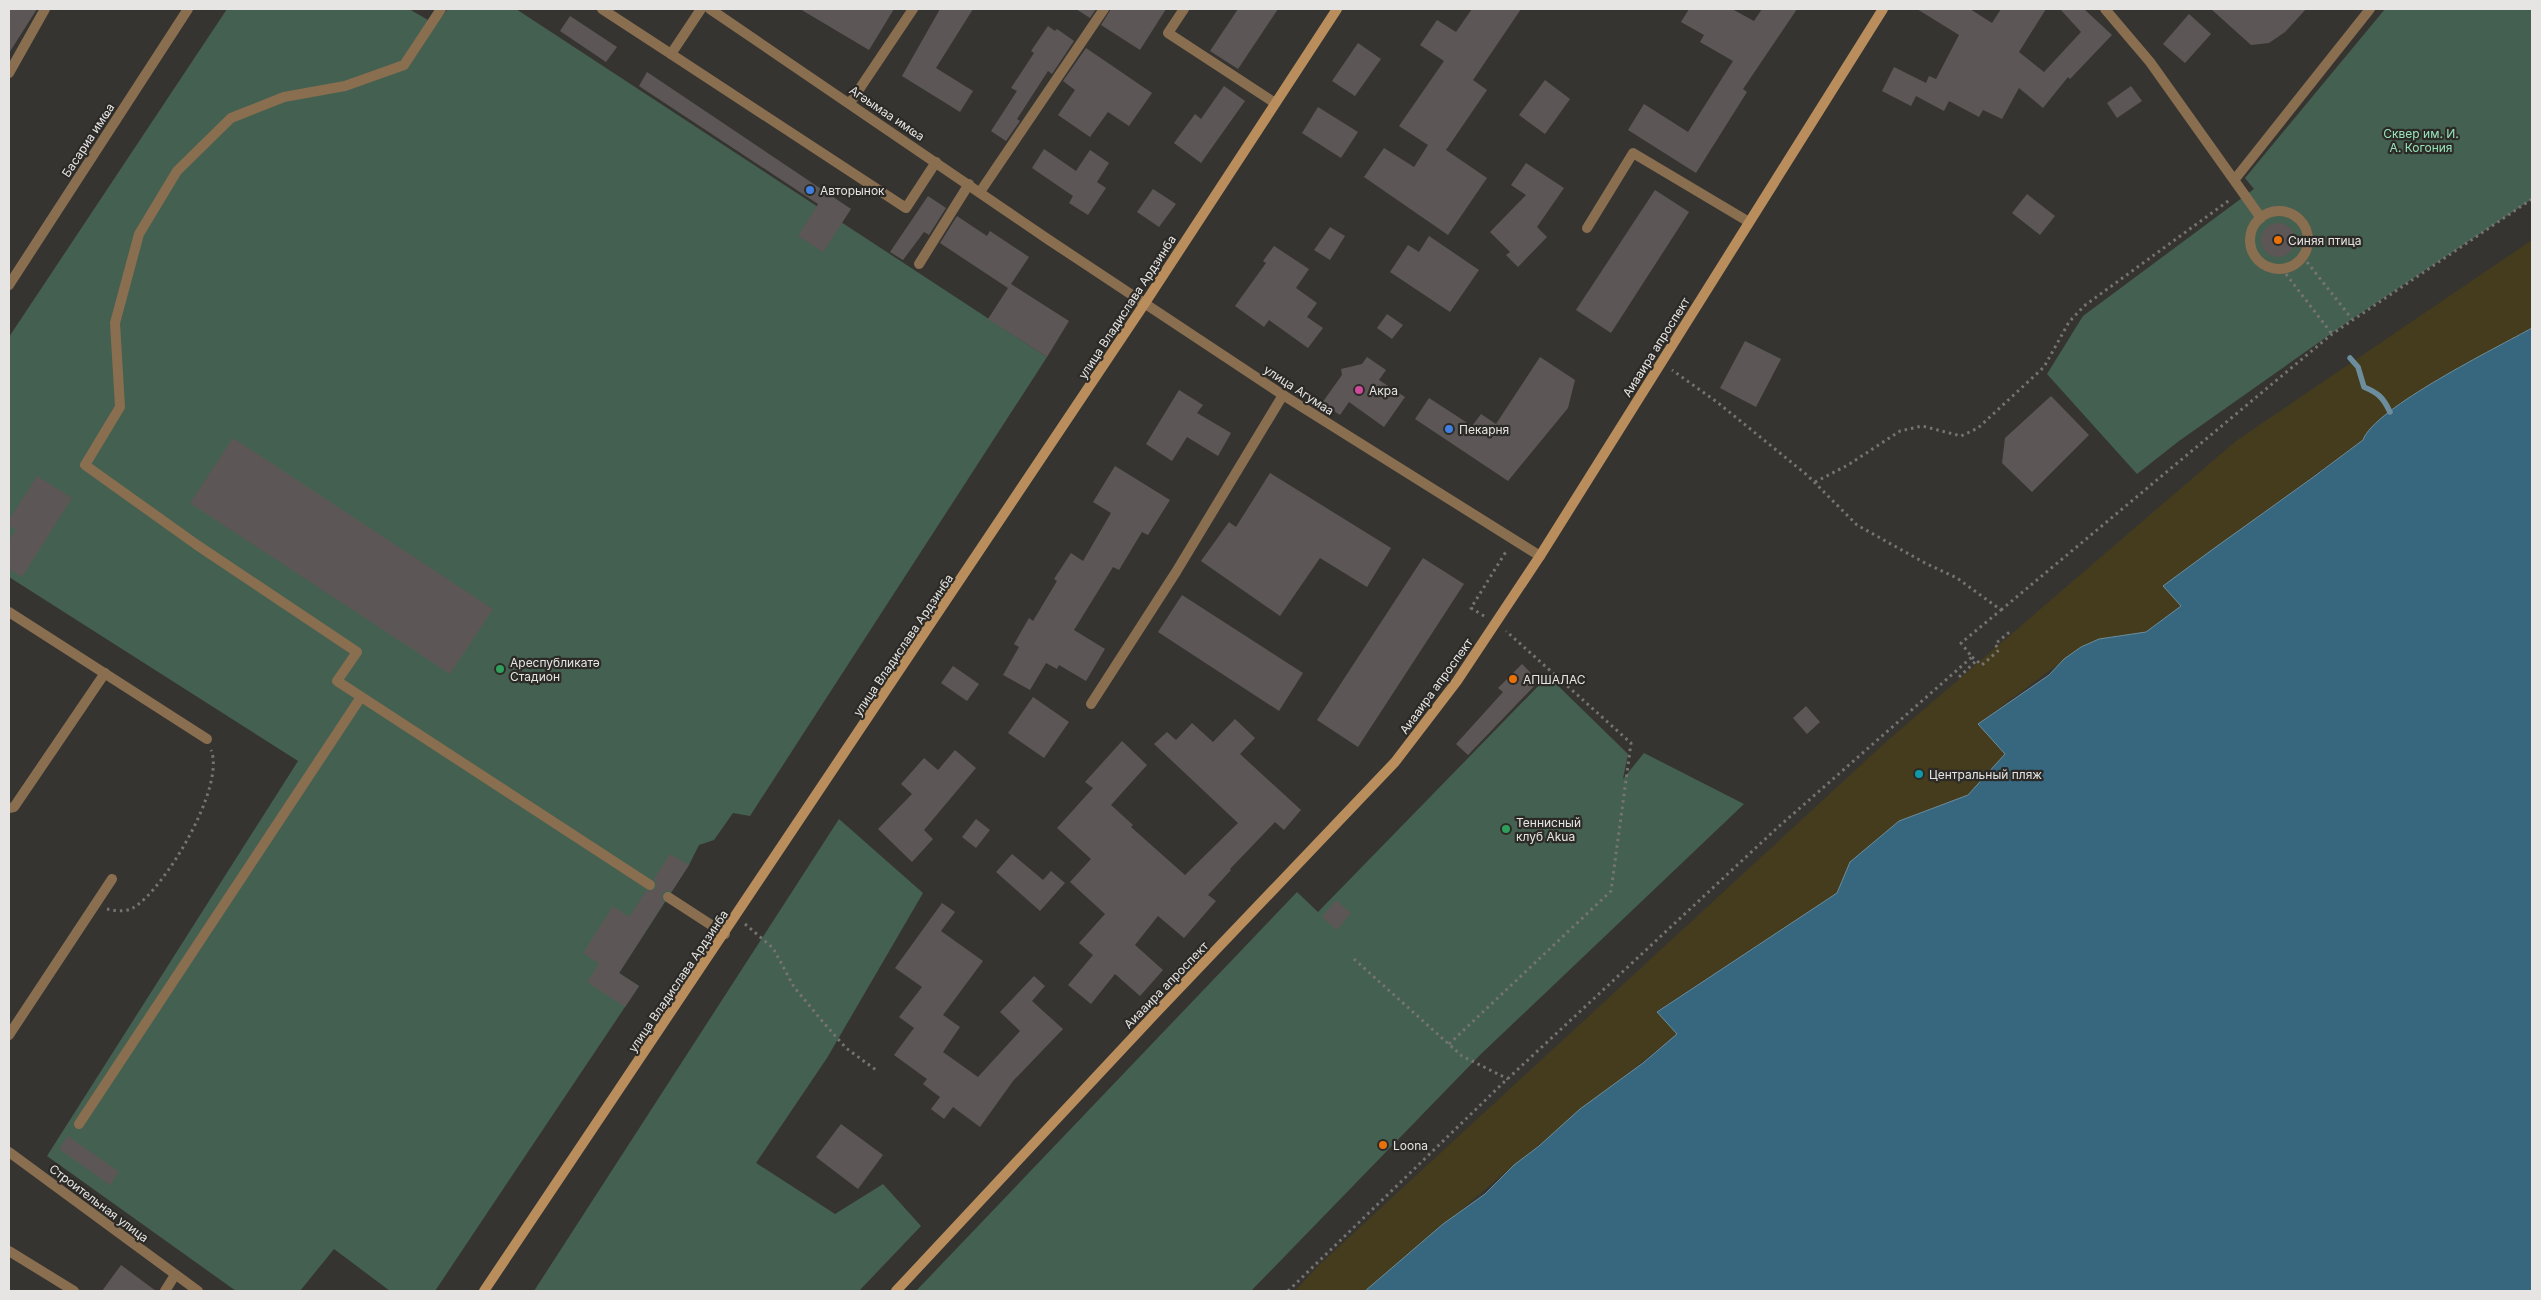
<svg xmlns="http://www.w3.org/2000/svg" width="2541" height="1300" viewBox="0 0 2541 1300" font-family="Inter,sans-serif">
	<style>
		.green { fill: #446050 }
		.sand { fill: #443c1c }
		.water { fill: #37677f; stroke: #6c8d9d }
		.lines { fill: none; stroke-linecap: round; stroke-linejoin: round }
		.stream { stroke: #6c8d9d; stroke-width: 5.5 }
		.building { fill: #5c5756 }
		.path { stroke: #767472; stroke-width: 3; stroke-dasharray: 2.5 4; stroke-linecap: butt }
		.service { stroke: #896e50; stroke-width: 10 }
		.minor { stroke: #896e50; stroke-width: 10 }
		.tertiary { stroke: #896e50; stroke-width: 10 }
		.secondary { stroke: #b98e5c; stroke-width: 10 }
		.shop-dot { fill: #3f7fe0; stroke: #2c2a27; stroke-width: 2 }
		.food-dot { fill: #e8710a; stroke: #2c2a27; stroke-width: 2 }
		.hotel-dot { fill: #d1479c; stroke: #2c2a27; stroke-width: 2 }
		.leisure-dot { fill: #2e9e5b; stroke: #2c2a27; stroke-width: 2 }
		.culture-dot { fill: #0f9aa8; stroke: #2c2a27; stroke-width: 2 }
		.labels { text-anchor: middle; dominant-baseline: central; stroke-width: 4.5; stroke-linejoin: round; paint-order: stroke }
		.street-label { font-size: 12px; fill: #e6e5e3; stroke: #2c2a27 }
		.park-label { font-size: 12px; fill: #97e3ba; stroke: #2c2a27 }
		.poi-label { font-size: 12px; fill: #e6e5e3; stroke: #2c2a27; text-anchor: start }
	</style>
	<rect width="100%" height="100%" fill="#363431"/>
	<g class="green">
		<polygon points="227,9 409,9 435,24 448,9 516,9 1047,357 750,816 733,813 714,840 699,845 689,865 619,973 639,986 435,1291 390,1291 334,1249 300,1291 236,1291 47,1156 298,761 9,577 9,337"/>
		<polygon points="2385,9 2532,9 2532,199 2352,319 2179,441 2137,474 2047,374 2083,316 2254,189 2245,178"/>
		<polygon points="1548,676 1628,754 1623,779 1644,753 1744,804 1481,1054 1251,1291 916,1291 1297,892 1318,912"/>
		<polygon points="839,819 923,893 827,1058 756,1163 835,1214 883,1184 921,1226 859,1291 534,1291"/>
	</g>
	<polygon class="sand" points="2532,240 2532,328 2435,381 2363,440 2163,586 2181,605 2146,632 2081,647 1978,724 2005,754 1968,795 1899,821 1850,862 1837,893 1657,1011 1677,1034 1514,1165 1366,1291 1295,1291 1318,1266 1887,741 2236,441"/>
	<path class="water" d="M2532,328V1291H1365L1443,1224L1485,1194L1514,1165L1539,1146L1580,1109L1643,1063L1677,1034L1657,1012L1837,893L1850,862L1899,821L1968,795L2005,754L1978,724L2049,675L2064,659L2081,647L2099,639L2146,632L2181,606L2163,586C2229,536 2298,490 2363,440C2374,408 2498,347 2532,328Z"/>
	<g class="lines">
		<path class="stream" d="M2350,358L2358,367L2364,387C2378,393 2383,397 2390,412"/>
	</g>
	<g class="building">
		<polygon points="9,9 37,9 9,53"/>
		<polygon points="800,9 894,9 869,50"/>
		<polygon points="940,9 973,9 936,68 973,91 960,112 902,76"/>
		<polygon points="1076,9 1096,9 1090,18"/>
		<polygon points="1111,9 1166,9 1140,50 1101,25"/>
		<polygon points="1238,9 1278,9 1238,69 1210,51"/>
		<polygon points="1472,9 1521,9 1473,80 1487,90 1446,150 1487,178 1448,235 1364,177 1384,148 1414,167 1428,145 1399,126 1444,61 1420,45 1437,20 1456,32"/>
		<polygon points="1689,9 1732,9 1754,21 1762,9 1797,9 1743,89 1747,92 1696,173 1628,130 1644,104 1688,132 1733,61 1700,42 1704,35 1681,22"/>
		<polygon points="1917,9 1970,9 1992,23 2001,9 2046,9 2019,52 2044,72 2081,32 2060,9 2084,9 2112,35 2070,79 2068,77 2043,108 2019,88 2002,119 1983,110 1979,117 1949,101 1944,111 1916,96 1911,106 1882,91 1894,67 1926,83 1929,76 1936,79 1959,35"/>
		<polygon points="2211,9 2306,9 2285,32 2269,43 2251,45"/>
		<polygon points="2189,14 2211,34 2185,63 2163,44"/>
		<polygon points="570,16 617,47 606,62 560,31"/>
		<polygon points="1048,26 1055,31 1057,29 1074,41 1052,74 1048,71 1017,119 1020,121 1006,141 991,131 1017,91 1011,88 1034,53 1031,51"/>
		<polygon points="1358,43 1381,59 1355,96 1332,81"/>
		<polygon points="1086,48 1152,93 1129,126 1108,112 1090,137 1058,115 1075,90 1063,81"/>
		<polygon points="647,72 851,209 823,252 798,236 818,204 639,86"/>
		<polygon points="1545,80 1570,99 1545,134 1519,115"/>
		<polygon points="1224,86 1245,101 1201,163 1174,143 1195,114 1201,119"/>
		<polygon points="2131,86 2142,101 2117,118 2107,103"/>
		<polygon points="1318,107 1358,132 1341,158 1302,133"/>
		<polygon points="1044,149 1076,171 1090,150 1109,163 1097,182 1106,188 1088,215 1069,203 1073,196 1032,168"/>
		<polygon points="1526,163 1564,188 1537,227 1547,237 1518,267 1506,255 1510,252 1490,232 1526,195 1511,185"/>
		<polygon points="1153,189 1176,204 1159,227 1137,212"/>
		<polygon points="1655,190 1689,212 1611,333 1576,310"/>
		<polygon points="2027,194 2055,216 2040,235 2012,213"/>
		<polygon points="928,196 946,208 929,235 924,232 903,260 890,252"/>
		<polygon points="957,216 987,236 990,231 1029,257 1011,284 1069,321 1047,357 988,319 1008,288 940,243"/>
		<circle cx="2278" cy="240" r="17"/>
		<polygon points="1330,227 1345,236 1330,260 1314,250"/>
		<polygon points="1429,236 1479,270 1450,312 1390,272 1408,245 1419,252"/>
		<polygon points="1274,246 1309,269 1296,288 1317,303 1307,317 1323,328 1308,348 1269,320 1264,327 1235,306 1266,263 1263,261"/>
		<polygon points="1387,314 1403,325 1392,339 1377,328"/>
		<polygon points="1745,341 1781,359 1756,407 1720,388"/>
		<polygon points="1367,357 1386,370 1379,380 1405,397 1384,427 1349,402 1340,415 1322,403 1342,375 1341,369 1362,364"/>
		<polygon points="1540,357 1575,380 1568,408 1508,481 1415,419 1429,398 1472,426 1481,414 1496,424"/>
		<polygon points="1179,390 1203,405 1197,413 1231,433 1218,456 1187,437 1172,461 1146,444"/>
		<polygon points="2051,396 2089,435 2032,492 2002,463 2005,438"/>
		<polygon points="233,438 493,609 450,674 190,503"/>
		<polygon points="1115,466 1170,500 1148,535 1142,532 1119,570 1113,567 1074,630 1105,649 1086,681 1059,665 1057,669 1046,663 1030,690 1003,675 1019,647 1014,644 1029,618 1033,621 1057,581 1054,579 1071,553 1083,561 1111,513 1093,502"/>
		<polygon points="1270,473 1391,548 1367,587 1320,558 1280,616 1201,561 1229,522 1236,527"/>
		<polygon points="37,476 72,498 22,577 9,569 9,540 16,530 9,525 9,520"/>
		<polygon points="1423,558 1464,584 1358,747 1317,720"/>
		<polygon points="1182,595 1303,673 1279,711 1158,632"/>
		<polygon points="1522,664 1539,681 1468,755 1456,744 1503,692 1498,688"/>
		<polygon points="953,666 979,684 967,701 941,683"/>
		<polygon points="1033,697 1069,722 1044,758 1008,733"/>
		<polygon points="1806,706 1820,722 1807,734 1793,718"/>
		<polygon points="1235,719 1255,738 1240,754 1301,810 1284,830 1275,822 1230,869 1231,870 1208,895 1216,901 1184,938 1158,916 1135,945 1163,970 1140,996 1115,974 1091,1004 1068,985 1093,955 1079,943 1105,914 1070,882 1091,859 1057,828 1093,788 1085,782 1122,741 1147,765 1111,805 1133,825 1131,827 1185,875 1238,823 1154,744 1167,732 1176,740 1192,723 1213,742"/>
		<polygon points="955,750 976,768 924,830 933,839 912,862 878,829 912,794 901,784 924,758 938,770"/>
		<polygon points="976,819 990,830 976,848 962,837"/>
		<polygon points="670,854 689,865 672,891 665,891 662,894 662,900 664,903 619,973 639,986 625,1007 587,982 599,964 583,953 613,906 629,917 646,891 655,889 657,885 654,879"/>
		<polygon points="1012,854 1043,880 1051,871 1065,883 1040,911 996,872"/>
		<polygon points="1336,900 1351,913 1337,930 1322,917"/>
		<polygon points="942,903 955,912 941,931 983,961 943,1015 960,1027 943,1052 978,1077 1020,1031 1000,1012 1034,976 1045,986 1032,1001 1063,1029 1013,1081 980,1127 953,1107 944,1119 931,1109 940,1097 923,1084 927,1079 894,1055 914,1028 899,1017 922,987 895,968"/>
		<polygon points="841,1124 883,1155 858,1189 816,1157"/>
		<polygon points="68,1136 119,1172 110,1185 59,1149"/>
		<polygon points="121,1265 156,1291 102,1291"/>
	</g>
	<g class="lines">
		<g class="path">
			<polyline points="2303,257 2352,319"/>
			<polyline points="2282,269 2332,334"/>
			<polyline points="1815,482 1848,465 1900,431 1922,426 1961,436 1978,428 2044,367 2069,322 2084,306 2231,199"/>
			<polyline points="2001,610 2332,334 2532,199"/>
			<polyline points="1484,616 1471,608 1507,550"/>
			<polyline points="1972,657 1982,665 1999,650 1995,644 2012,630"/>
			<polyline points="1959,677 1977,660"/>
			<path d="M107,909C115,911 126,912 133,908C165,889 226,786 211,750"/>
			<polyline points="745,924 773,948 794,987 823,1022 846,1048 876,1070"/>
			<polyline points="1354,959 1462,1056 1508,1079"/>
			<polyline points="1449,1044 1611,891 1631,743 1506,631"/>
			<polyline points="1288,1291 1501,1085 1776,829 1972,657 1961,643 2001,610 1957,578 1925,563 1857,525 1807,475 1717,402 1672,370"/>
		</g>
		<g class="service">
			<polyline points="441,9 404,65 345,86 284,97 231,118 177,171 139,234 115,323 120,407 85,465 197,545 357,652 337,681 650,885"/>
			<polyline points="602,9 671,54"/>
			<polyline points="701,9 671,54 906,208 936,162"/>
			<polyline points="1184,9 1168,33 1275,103"/>
			<polyline points="9,73 45,9"/>
			<polyline points="2235,179 2370,9"/>
			<polyline points="1587,228 1633,153 1749,222"/>
			<polyline points="919,264 969,184"/>
			<polyline points="9,808 14,807 105,673"/>
			<polyline points="668,897 725,934"/>
			<polyline points="79,1124 361,697"/>
			<polyline points="165,1291 175,1275"/>
		</g>
		<g class="minor">
			<polyline points="2105,9 2150,62 2261,218"/>
			<polyline points="850,103 913,9"/>
			<polyline points="980,192 1104,9"/>
			<circle cx="2279" cy="240" r="29"/>
			<polyline points="9,285 188,9"/>
			<polyline points="9,612 207,739"/>
			<polyline points="1091,704 1176,572 1283,395"/>
			<polyline points="9,1035 112,879"/>
			<polyline points="9,1152 198,1291"/>
			<polyline points="9,1251 74,1291"/>
		</g>
		<polyline class="tertiary" points="710,9 1049,240 1283,395 1540,556"/>
		<g class="secondary">
			<polyline points="484,1291 1145,303 1337,9"/>
			<polyline points="896,1291 1151,1018 1395,762 1457,681 1540,556 1883,9"/>
		</g>
	</g>
	<g class="shop-dot">
		<circle cx="810" cy="190" r="5"/>
		<circle cx="1449" cy="429" r="5"/>
	</g>
	<g class="food-dot">
		<circle cx="2278" cy="240" r="5"/>
		<circle cx="1513" cy="679" r="5"/>
		<circle cx="1383" cy="1145" r="5"/>
	</g>
	<circle class="hotel-dot" cx="1359" cy="390" r="5"/>
	<g class="leisure-dot">
		<circle cx="500" cy="669" r="5"/>
		<circle cx="1506" cy="829" r="5"/>
	</g>
	<circle class="culture-dot" cx="1919" cy="774" r="5"/>
	<g class="labels">
		<g class="street-label">
			<text transform="translate(887 113) rotate(34)">Агәымаа имҩа</text>
			<text transform="translate(88 140) rotate(-57)">Басариа имҩа</text>
			<text transform="translate(1127 307) rotate(-57)">улица Владислава Ардзинба</text>
			<text transform="translate(1656 347) rotate(-58)">Аиааира апроспект</text>
			<text transform="translate(1299 390) rotate(33)">улица Агумаа</text>
			<text transform="translate(903 645) rotate(-56)">улица Владислава Ардзинба</text>
			<text transform="translate(1436 686) rotate(-54)">Аиааира апроспект</text>
			<text transform="translate(678 981) rotate(-56)">улица Владислава Ардзинба</text>
			<text transform="translate(1166 985) rotate(-46)">Аиааира апроспект</text>
			<text transform="translate(99 1203) rotate(37)">Строительная улица</text>
		</g>
		<g class="park-label">
			<text x="2421" y="133">Сквер им. И.<tspan x="2421" dy="14">А. Когония</tspan></text>
		</g>
		<g class="poi-label">
			<text x="820" y="190">Авторынок</text>
			<text x="2288" y="240">Синяя птица</text>
			<text x="1369" y="390">Акра</text>
			<text x="1459" y="429">Пекарня</text>
			<text x="510" y="662">Ареспубликатә<tspan x="510" dy="14">Стадион</tspan></text>
			<text x="1523" y="679">АПШАЛАС</text>
			<text x="1929" y="774">Центральный пляж</text>
			<text x="1516" y="822">Теннисный<tspan x="1516" dy="14">клуб Akua</tspan></text>
			<text x="1393" y="1145">Loona</text>
		</g>
	</g>
	<rect width="2541" height="1300" fill="none" stroke="#e6e5e3" stroke-width="20"/>
</svg>
